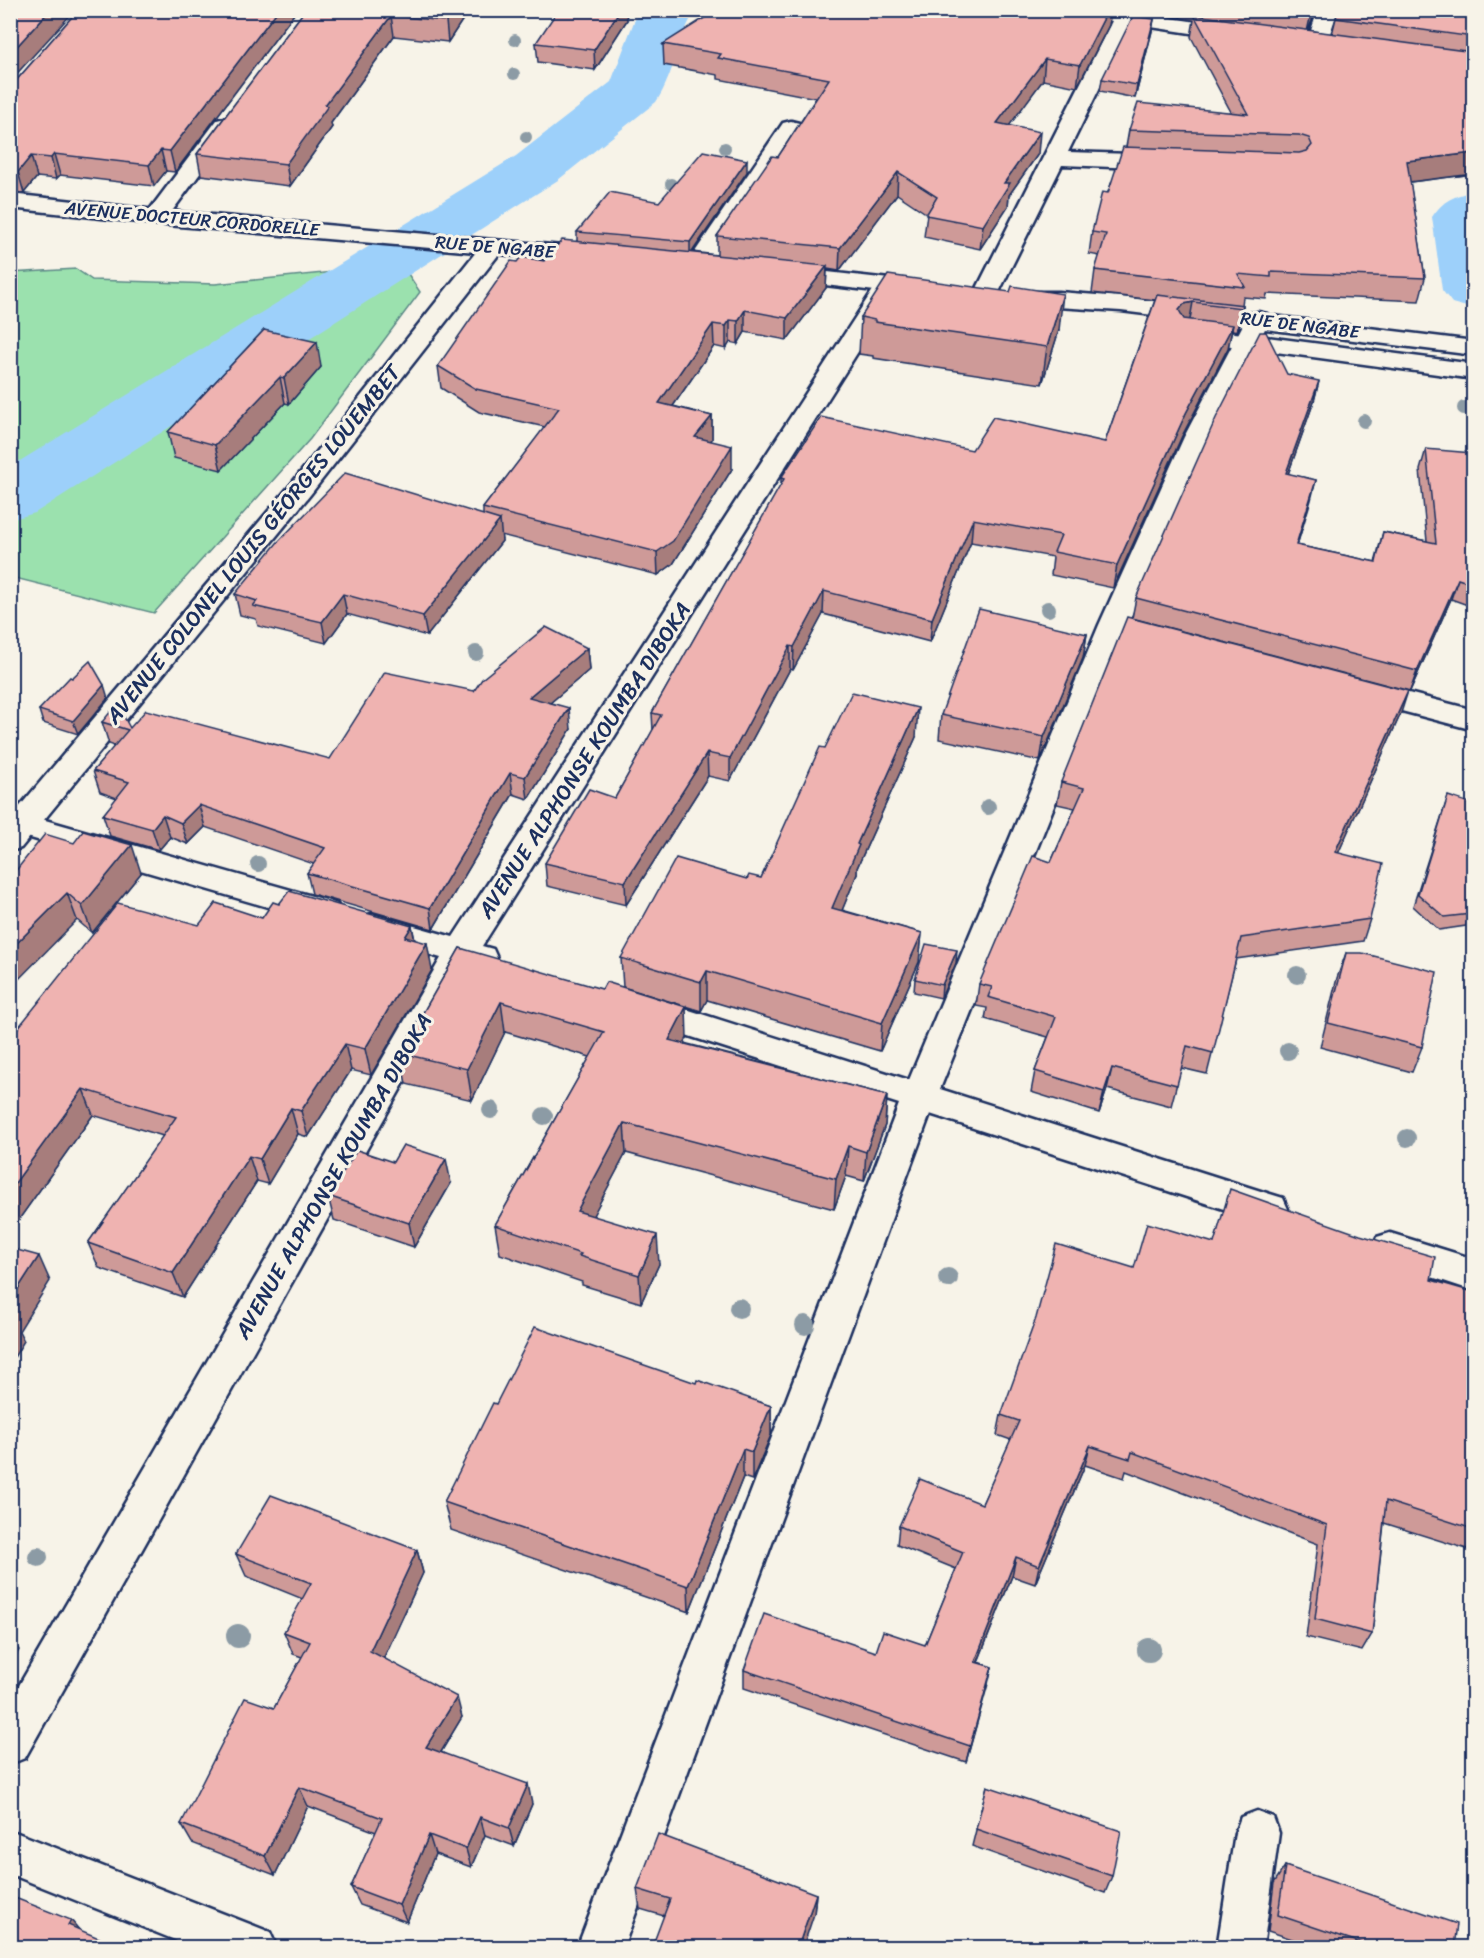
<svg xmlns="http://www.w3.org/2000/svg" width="1484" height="1958" viewBox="0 0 1484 1958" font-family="Sriracha,sans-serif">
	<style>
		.green { fill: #9be1ae; stroke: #5b8886; stroke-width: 1.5 }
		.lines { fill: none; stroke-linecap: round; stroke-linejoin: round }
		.river { fill: #9dd0fa; fill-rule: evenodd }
		.street-casing { stroke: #1b2f5e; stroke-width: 5 }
		.secondary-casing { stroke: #1b2f5e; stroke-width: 5 }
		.street { fill: #f7f3e8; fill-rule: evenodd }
		.secondary { fill: #f7f3e8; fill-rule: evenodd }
		.tree { fill: #8c9ba5 }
		.wall { fill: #ce9a98; stroke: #1b2f5e; stroke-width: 1.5 }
		.shaded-wall { fill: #a77d7c; stroke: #1b2f5e; stroke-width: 1.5 }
		.building { fill: #efb3b1; stroke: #1b2f5e; stroke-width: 1.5 }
		.labels { text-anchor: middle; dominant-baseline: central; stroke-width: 6; stroke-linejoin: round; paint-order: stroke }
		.far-street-label { font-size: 18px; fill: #1b2f5e; stroke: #f7f3e8 }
		.street-label { font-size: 22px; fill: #1b2f5e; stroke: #f7f3e8 }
	</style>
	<rect width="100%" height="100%" fill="#f7f3e8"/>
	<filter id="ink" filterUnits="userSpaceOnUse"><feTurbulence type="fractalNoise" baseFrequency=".0167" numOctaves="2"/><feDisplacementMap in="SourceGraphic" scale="12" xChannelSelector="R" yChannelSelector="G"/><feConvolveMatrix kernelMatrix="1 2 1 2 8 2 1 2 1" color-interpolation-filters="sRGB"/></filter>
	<g filter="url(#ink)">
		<polygon class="green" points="402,265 420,292 310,439 154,613 11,577 10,273 76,269 92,280 215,284"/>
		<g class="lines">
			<g class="river">
				<path d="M641,10H696C677,38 675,74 656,102L558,180L35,513L10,520V467L516,156L611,82L635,19Z"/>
				<path d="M1474,191V309L1452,303L1442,290L1432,217C1443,200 1454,196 1474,191Z"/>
			</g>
			<defs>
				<g id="street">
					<polygon points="1068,10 1138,10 1137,13 1237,28 1244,30 1247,34 1244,38 1237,40 1131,24 1068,152 1163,155 1171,157 1174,162 1171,167 1163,169 1062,165 997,296 993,301 985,303 977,301 973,296 1112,21 1071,14"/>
					<polygon points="1318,10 1338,10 1326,45 1323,49 1316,51 1309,49 1306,45"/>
					<polygon points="225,118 233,120 236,125 164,222 156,224 148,222 145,217 148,212 217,120"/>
					<polygon points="791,121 799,123 802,128 710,265 706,270 698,272 690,270 686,265 783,123"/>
					<polygon points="885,283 893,285 897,290 482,946 493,949 497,958 493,967 481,970 469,967 25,1758 10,1764 10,1701 441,958 361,935 356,926 361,917 372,914 453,937 873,290 877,285"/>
					<polygon points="1258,312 1267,314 1270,319 1210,437 1127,625 940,1089 1270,1194 1283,1198 1288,1209 1283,1220 1270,1224 930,1114 623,1948 577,1948 899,1104 633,1018 628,1009 633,1000 645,996 909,1080 1099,625 1184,437 1246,319 1249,314"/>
					<polygon points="1362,681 1474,710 1474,730 1352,698 1347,691 1352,684"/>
					<polygon points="10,810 326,900 337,904 342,912 337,920 326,924 10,832"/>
					<polygon points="1390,1233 1474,1259 1474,1291 1377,1259 1372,1248 1377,1237"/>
					<polygon points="1257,1811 1273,1817 1279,1833 1263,1948 1217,1948 1235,1833 1241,1817"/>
					<polygon points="10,1830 270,1932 277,1948 195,1948 10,1874"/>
				</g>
				<g id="secondary">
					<polygon points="10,194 156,210 597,249 605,251 609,256 605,261 597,263 499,254 310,495 21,848 10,851 10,818 292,483 476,252 156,224 10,208"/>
					<polygon points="783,267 925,283 933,285 937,290 933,295 925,297 775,279 771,274 775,269"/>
					<polygon points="1018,292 1059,292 1121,297 1474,341 1474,355 1121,311 1009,304 1006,299 1009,294"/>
					<polygon points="1189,327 1474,364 1474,379 1180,339 1177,334 1180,329"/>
				</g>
			</defs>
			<use href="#street" class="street-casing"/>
			<use href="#secondary" class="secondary-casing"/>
			<use href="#street" class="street"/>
			<use href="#secondary" class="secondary"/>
		</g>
		<g class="tree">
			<circle cx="515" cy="40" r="6"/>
			<circle cx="514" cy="74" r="6"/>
			<circle cx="526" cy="137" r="6"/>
			<circle cx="725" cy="148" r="6"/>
			<circle cx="671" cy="184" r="6"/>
			<circle cx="1464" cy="408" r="7"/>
			<circle cx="1364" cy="421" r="7"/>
			<circle cx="1048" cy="609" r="8"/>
			<circle cx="476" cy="653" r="8"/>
			<circle cx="988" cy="807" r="8"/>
			<circle cx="258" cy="864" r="8"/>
			<circle cx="1297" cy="975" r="9"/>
			<circle cx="1288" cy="1051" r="9"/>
			<circle cx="491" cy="1110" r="9"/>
			<circle cx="544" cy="1116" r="9"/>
			<circle cx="1407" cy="1138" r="9"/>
			<circle cx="948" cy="1278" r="10"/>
			<circle cx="739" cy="1308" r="10"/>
			<circle cx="805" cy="1325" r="10"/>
			<circle cx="38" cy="1557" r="10"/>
			<circle cx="238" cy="1636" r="12"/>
			<circle cx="1149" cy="1650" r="12"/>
		</g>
		<g class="wall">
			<polygon points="78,10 297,10 175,172 166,171 154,186 60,175 56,179 37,177 24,193 10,192 10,84 14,83"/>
			<polygon points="305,10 469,10 448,42 394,36 331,123 332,127 290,186 201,175 197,154"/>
			<polygon points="1139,10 1157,10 1156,15 1139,12"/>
			<polygon points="1177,10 1316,10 1308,30 1332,34 1336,18 1473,10 1473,174 1410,182 1425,278 1419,301 1267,294 1266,299 1243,297 1242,305 1243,305 1239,328 1237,331 1232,330 1228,348 1182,436 1113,588 1051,575 1053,557 971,542 930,642 823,614 793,670 790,669 730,781 708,776 626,905 547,886 545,863 615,798 653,730 652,713 781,485 781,478 972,450 1105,442 1155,300 1092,293 1095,270 1100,256 1089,254 1092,232 1126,147 1129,130 1231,112 1191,37 1194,20 1181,18"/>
			<polygon points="1154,19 1152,31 1135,98 1100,91 1102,79"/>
			<polygon points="627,20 595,70 538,62 536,43"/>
			<polygon points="1109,25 1077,87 1043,80 1009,125 1038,154 1009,195 1008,206 980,249 924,237 927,214 897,194 839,271 827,269 826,288 787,340 745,332 738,344 730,342 726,349 714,346 673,406 712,416 712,439 710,441 732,469 673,564 658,575 501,535 502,541 427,636 347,614 326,643 258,626 256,619 240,615 235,594 483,515 483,508 545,427 479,412 441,388 438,366 517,262 544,261 577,241 577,232 659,202 747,172 692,252 717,255 717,236 778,157 816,98 718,79 718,75 664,65 663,44"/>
			<polygon points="1010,292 1059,330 1042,384 873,358 873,356 859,354 861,317"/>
			<polygon points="264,330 321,367 289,404 285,403 221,470 174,458 168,432"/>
			<polygon points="1319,381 1314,401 1288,474 1316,480 1297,545 1375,562 1383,532 1427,541 1420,470 1426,449 1473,467 1473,607 1451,599 1410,691 1132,618 1136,598"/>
			<polygon points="1087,634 1083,658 1040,761 939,739 941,715"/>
			<polygon points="587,648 589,670 550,703 571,729 528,799 513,794 433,929 312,894 307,873 314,864 205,827 188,844 170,837 159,850 110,836 103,815 117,798 100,792 93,771 115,746 109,744 102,722 130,728 330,759 474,691"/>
			<polygon points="1473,670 1473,680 1471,679"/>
			<polygon points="108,698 78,734 43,723 39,710"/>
			<polygon points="1401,713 1338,853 1370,919 1363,941 1236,959 1207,1074 1181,1068 1171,1106 1107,1089 1099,1113 1031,1092 1035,1071 1048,1037 985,1019 987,1008 976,1006 979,984 1051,862 1075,808 1057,804 1061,782"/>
			<polygon points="916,737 857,868 857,874 842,910 922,933 919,962 880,1051 707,1000 701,1011 623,987 621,958 747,879 761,878 825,748"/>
			<polygon points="1448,796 1471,914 1466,926 1439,930 1413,906"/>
			<polygon points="141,873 92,933 77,920 10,878"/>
			<polygon points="279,904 412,926 415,940 432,970 371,1075 351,1070 308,1137 298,1134 268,1184 257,1181 183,1297 99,1268 88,1243 163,1136 93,1115 10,1232 10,1038 199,925 262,918"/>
			<polygon points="460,948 687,1038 684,1043 887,1095 885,1125 864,1181 846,1176 834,1209 626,1153 593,1215 659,1264 641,1303 582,1285 582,1282 500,1254 495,1225 590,1057 505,1032 472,1100 406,1084 400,1053"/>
			<polygon points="1346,953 1422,1047 1412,1072 1320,1047 1337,978"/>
			<polygon points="956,963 941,998 914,992 915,979"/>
			<polygon points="451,1183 414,1247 334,1220 328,1196"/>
			<polygon points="1213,1243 1431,1280 1473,1292 1473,1551 1384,1523 1372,1634 1362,1651 1306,1637 1318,1544 1126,1471 1124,1478 1085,1465 1035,1584 1012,1576 978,1662 992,1667 966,1762 744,1688 744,1670 925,1645 956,1569 897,1545 899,1526 982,1504 1011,1440 997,1435 1001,1415 1134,1268"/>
			<polygon points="696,1383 771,1406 771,1435 752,1480 743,1477 689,1612 451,1530 444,1502 496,1404"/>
			<polygon points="417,1550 423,1573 384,1658 462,1717 441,1752 532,1804 514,1846 485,1835 471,1867 435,1854 407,1922 360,1905 351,1887 376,1832 308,1806 275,1875 192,1843 181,1824 274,1708 302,1657 293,1654 284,1632 303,1599 246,1576 236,1554"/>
			<polygon points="987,1786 1112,1876 1105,1893 972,1846"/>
			<polygon points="1285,1866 1454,1947 1316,1947 1268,1931 1274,1883"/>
			<polygon points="637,1889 816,1894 814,1914 664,1916 640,1909"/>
		</g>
		<g class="shaded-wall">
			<polygon points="50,10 75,10 10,81 10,54"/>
			<polygon points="278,10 297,10 175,172 170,151"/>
			<polygon points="453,10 469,10 448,42 446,21"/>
			<polygon points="620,10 626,10 627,20 595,70 594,50"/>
			<polygon points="1108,10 1111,10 1109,25 1077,87 1080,65"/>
			<polygon points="1312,10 1316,10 1306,36 1311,14"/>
			<polygon points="391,16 394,36 331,123 332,127 290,186 286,164 325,105"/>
			<polygon points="1154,19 1152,31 1135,98 1137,85"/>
			<polygon points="1045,59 1043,80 995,145 997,123"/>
			<polygon points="1040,132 1038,154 1009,195 1008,206 980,249 983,226 1004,183"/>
			<polygon points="161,150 166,171 154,186 149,165"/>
			<polygon points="1473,153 1473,174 1401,183 1407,161"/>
			<polygon points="54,154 60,175 56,179 51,158"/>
			<polygon points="31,156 37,177 24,193 18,172"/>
			<polygon points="747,160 747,172 690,255 690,242"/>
			<polygon points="898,172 897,194 839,271 840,248"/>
			<polygon points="827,266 826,288 787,340 787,318"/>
			<polygon points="1063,294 1059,330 1042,384 1047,347"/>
			<polygon points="1193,302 1189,325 1175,333 1179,310 1184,304"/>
			<polygon points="1243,305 1239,328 1237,331 1242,308"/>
			<polygon points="745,310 745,332 738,344 738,321"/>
			<polygon points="730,320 730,342 726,349 726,326"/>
			<polygon points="713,324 714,346 660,425 659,403"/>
			<polygon points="1233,325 1228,348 1182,436 1113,588 1117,565 1186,413"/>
			<polygon points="317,342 321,367 289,404 284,378"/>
			<polygon points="280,377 285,403 221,470 215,445"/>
			<polygon points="1319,381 1314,401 1281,494 1286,473"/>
			<polygon points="712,416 712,439 696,460 695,437"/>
			<polygon points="732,446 732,469 673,564 658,575 657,552"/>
			<polygon points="1316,480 1311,500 1291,565 1296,545"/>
			<polygon points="973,519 971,542 930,642 932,619"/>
			<polygon points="500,520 502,541 427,636 423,616"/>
			<polygon points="1458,579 1451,599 1410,691 1417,671"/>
			<polygon points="824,591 823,614 793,670 794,647"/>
			<polygon points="343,594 347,614 326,643 322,622"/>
			<polygon points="1087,634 1083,658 1040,761 1044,737"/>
			<polygon points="790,646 790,669 730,781 730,758"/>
			<polygon points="587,648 589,670 531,719 529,697"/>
			<polygon points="104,685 108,698 78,734 73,721"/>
			<polygon points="1408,691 1401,713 1329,874 1335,852"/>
			<polygon points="569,708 571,729 528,799 525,777"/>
			<polygon points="918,708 916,737 857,868 857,874 831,937 832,908 857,844"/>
			<polygon points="707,753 708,776 626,905 625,882"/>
			<polygon points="510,773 513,794 433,929 430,908"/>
			<polygon points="199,805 205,827 188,844 181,823"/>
			<polygon points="163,815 170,837 159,850 152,829"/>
			<polygon points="132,845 141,873 92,933 82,906"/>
			<polygon points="67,893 77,920 10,988 10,950"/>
			<polygon points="412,926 417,953 405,937"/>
			<polygon points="922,933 919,962 880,1051 882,1023"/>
			<polygon points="427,943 432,970 371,1075 365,1049"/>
			<polygon points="957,950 956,963 941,998 942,985"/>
			<polygon points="707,971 707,1000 701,1011 701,982"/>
			<polygon points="501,1002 505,1032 472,1100 467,1069"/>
			<polygon points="686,1007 687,1038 670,1070 669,1040"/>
			<polygon points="345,1044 351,1070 308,1137 301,1111"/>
			<polygon points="1112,1068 1107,1089 1099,1113 1104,1092"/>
			<polygon points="83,1089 93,1115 10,1232 10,1190"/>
			<polygon points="887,1095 885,1125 864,1181 866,1152"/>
			<polygon points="291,1108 298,1134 268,1184 260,1159"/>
			<polygon points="624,1123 626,1153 580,1240 577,1211"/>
			<polygon points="848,1146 846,1176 834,1209 836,1179"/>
			<polygon points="249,1156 257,1181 183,1297 173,1273"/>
			<polygon points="446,1159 451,1183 414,1247 409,1223"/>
			<polygon points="657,1235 659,1264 641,1303 639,1275"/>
			<polygon points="39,1256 50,1281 19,1331 24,1341 10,1364 10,1301"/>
			<polygon points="771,1406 771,1435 752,1480 752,1452"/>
			<polygon points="1090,1446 1085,1465 1035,1584 1039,1566"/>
			<polygon points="743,1449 743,1477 689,1612 688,1586"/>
			<polygon points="417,1550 423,1573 377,1672 370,1651"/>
			<polygon points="1016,1557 1012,1576 971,1679 975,1662"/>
			<polygon points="10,1637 19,1650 10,1667"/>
			<polygon points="992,1667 988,1684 966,1762 970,1746"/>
			<polygon points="457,1697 462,1717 432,1767 426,1747"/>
			<polygon points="528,1784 532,1804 514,1846 509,1828"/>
			<polygon points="299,1787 308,1806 275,1875 265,1856"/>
			<polygon points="480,1817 485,1835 471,1867 466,1849"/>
			<polygon points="429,1835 435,1854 407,1922 399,1905"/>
			<polygon points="816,1894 814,1914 803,1947 798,1947"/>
			<polygon points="71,1920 89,1942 68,1925"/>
		</g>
		<g class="building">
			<polygon points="10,10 50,10 10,54"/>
			<polygon points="78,10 278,10 170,151 161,150 149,165 54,154 51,158 31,156 18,172 10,171 10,84 14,83"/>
			<polygon points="305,10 453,10 446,21 391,16 325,105 328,106 286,164 197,154"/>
			<polygon points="558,10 620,10 594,50 536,43"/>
			<polygon points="717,10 1108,10 1080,65 1045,59 997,123 1040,132 1004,183 1010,183 983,226 926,215 937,197 898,172 840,248 717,236 772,156 778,157 829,79 718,58 721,54 663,44"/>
			<polygon points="1283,10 1312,10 1311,14"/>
			<polygon points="1338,10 1473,10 1473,37 1336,18"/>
			<polygon points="1194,15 1473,52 1473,153 1407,161 1425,278 1271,272 1271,277 1238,274 1245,287 1095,270 1106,234 1092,232 1102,192 1108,193 1123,147 1299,153 1307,151 1312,145 1309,138 1299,135 1129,130 1138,103 1248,114"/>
			<polygon points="1133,16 1154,19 1137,85 1102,79"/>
			<polygon points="703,151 747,160 690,242 577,232 610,192 659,202"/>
			<polygon points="562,240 827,266 787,318 745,310 738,321 730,320 726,326 713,324 659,403 712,416 695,437 732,446 673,541 657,552 483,508 559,408 476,389 438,366 511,261 517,262 521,257 544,261"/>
			<polygon points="888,275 1010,292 1012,286 1063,294 1047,347 875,322 875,320 861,317"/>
			<polygon points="1157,295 1243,305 1242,308 1193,302 1184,304 1179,310 1184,319 1233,325 1186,413 1117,565 1054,552 1061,535 973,519 932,619 824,591 794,647 790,646 730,758 707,753 625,882 545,863 589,789 615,798 661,715 652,713 784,479 781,478 821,417 972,450 993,417 1105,442"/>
			<polygon points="264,330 317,342 284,378 280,377 215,445 168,432"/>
			<polygon points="1260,332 1266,332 1287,374 1319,381 1286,473 1316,480 1296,545 1376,562 1383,532 1436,543 1426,449 1472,453 1473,467 1473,584 1458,579 1417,671 1136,598 1216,418"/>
			<polygon points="345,473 500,520 423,616 343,594 322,622 253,606 257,601 235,594 277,543"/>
			<polygon points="979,609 1087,634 1044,737 941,715"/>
			<polygon points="1127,617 1408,691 1335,852 1383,864 1370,919 1241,938 1213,1053 1187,1046 1177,1085 1112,1068 1104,1092 1035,1071 1056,1017 988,997 992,987 979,984 1033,856 1051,862 1084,788 1061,782"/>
			<polygon points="546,627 587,648 529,697 569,708 525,777 510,773 430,908 307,873 325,848 199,805 181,823 163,815 152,829 103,815 129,782 93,771 128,730 102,722 117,704 130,728 146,710 330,759 385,672 474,691 482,679"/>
			<polygon points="90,661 104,685 73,721 39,710 70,677 72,678"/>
			<polygon points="852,692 918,708 857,844 859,845 832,908 922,933 882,1023 707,971 701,982 621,958 676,858 747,879 749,875 761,878 820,747 825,748"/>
			<polygon points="1448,796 1473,804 1473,882 1471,914 1444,917 1418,894"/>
			<polygon points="83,831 132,845 82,906 67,893 10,950 10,878 45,834 74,843"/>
			<polygon points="289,891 412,926 405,937 427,943 365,1049 345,1044 301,1111 291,1108 260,1159 249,1156 173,1273 88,1243 176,1117 83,1089 10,1190 10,1038 118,903 199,925 216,903 262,918 273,902 279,904"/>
			<polygon points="926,944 957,950 942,985 915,979"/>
			<polygon points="460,948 602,989 606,982 686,1007 669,1040 887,1095 866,1152 848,1146 836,1179 624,1123 577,1211 657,1235 639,1275 579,1256 581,1254 495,1225 604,1032 501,1002 467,1069 400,1053"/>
			<polygon points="1346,953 1362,953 1437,972 1422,1047 1328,1023"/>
			<polygon points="403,1145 446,1159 409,1223 328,1196 357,1150 393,1162"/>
			<polygon points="1230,1189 1360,1235 1435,1257 1431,1280 1473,1292 1473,1529 1386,1501 1372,1634 1315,1619 1327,1525 1132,1452 1130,1459 1090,1446 1039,1566 1016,1557 975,1662 992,1667 970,1746 744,1670 764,1614 876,1652 883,1631 925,1645 963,1552 899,1526 920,1479 982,1504 1019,1421 1001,1415 1036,1318 1056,1244 1134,1268 1147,1223 1214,1243"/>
			<polygon points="10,1248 39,1256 10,1301"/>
			<polygon points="535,1327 696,1383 697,1380 771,1406 752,1452 743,1449 688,1586 444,1502 493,1403 496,1404"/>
			<polygon points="271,1495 417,1550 370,1651 457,1697 426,1747 528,1784 509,1828 480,1817 466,1849 429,1835 399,1905 351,1887 382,1818 299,1787 265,1856 181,1824 245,1698 274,1708 310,1642 284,1632 311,1583 236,1554"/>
			<polygon points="987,1786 1121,1831 1112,1876 976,1829"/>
			<polygon points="658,1834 816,1894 798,1947 652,1947 670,1899 637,1889"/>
			<polygon points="1285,1866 1457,1924 1454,1947 1373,1947 1278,1915"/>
			<polygon points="10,1896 71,1920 68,1925 120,1947 10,1947"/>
		</g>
	</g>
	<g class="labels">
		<g class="far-street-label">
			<text transform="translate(192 219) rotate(5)">AVENUE DOCTEUR CORDORELLE</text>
			<text transform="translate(495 247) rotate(5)">RUE DE NGABE</text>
			<text transform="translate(1300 325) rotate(7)">RUE DE NGABE</text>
		</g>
		<g class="street-label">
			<text transform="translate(253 544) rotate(-51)">AVENUE COLONEL LOUIS GÉORGES LOUEMBET</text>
			<text transform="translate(584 760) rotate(-57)">AVENUE ALPHONSE KOUMBA DIBOKA</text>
			<text transform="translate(333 1176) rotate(-60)">AVENUE ALPHONSE KOUMBA DIBOKA</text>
		</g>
	</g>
	<rect width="1484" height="1958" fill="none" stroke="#f7f3e8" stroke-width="36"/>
	<rect x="18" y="18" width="1448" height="1922" fill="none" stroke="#1b2f5e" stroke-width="2" filter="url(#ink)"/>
</svg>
